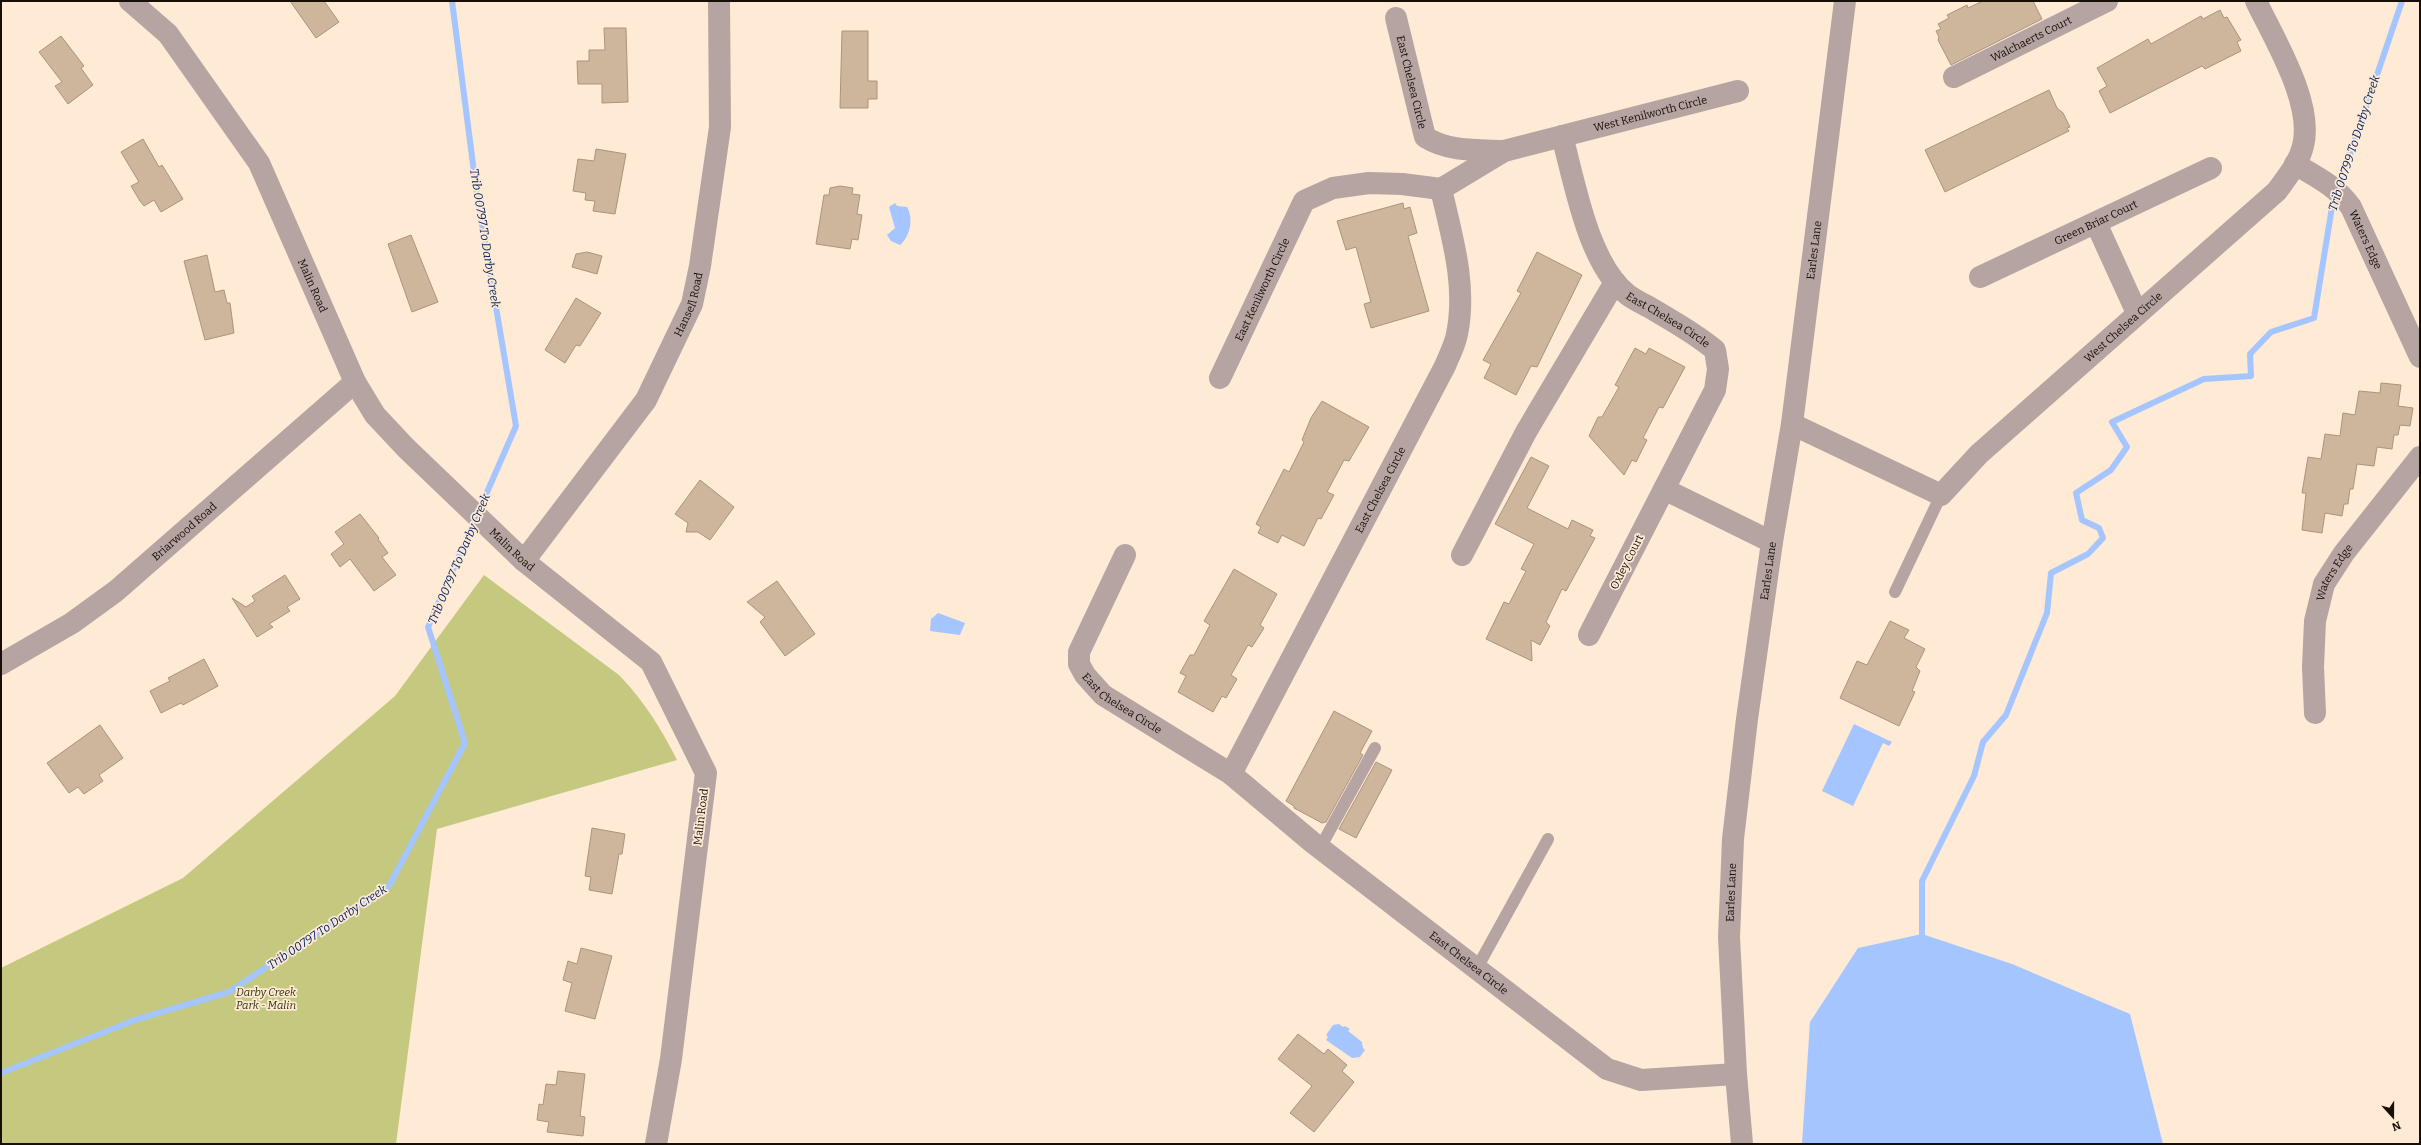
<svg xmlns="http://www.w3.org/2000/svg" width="2421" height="1145" viewBox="0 0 2421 1145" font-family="Bitter,serif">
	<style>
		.green { fill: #c4c97f }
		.water { fill: #a4c5ff }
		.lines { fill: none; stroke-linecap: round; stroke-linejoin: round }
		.stream { stroke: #a4c5ff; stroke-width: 6 }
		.building { fill: #ceb69c; stroke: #ac947c }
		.lane { stroke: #b5a4a2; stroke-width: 12 }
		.street { stroke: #b5a4a2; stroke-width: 22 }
		.labels { text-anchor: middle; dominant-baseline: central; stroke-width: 3.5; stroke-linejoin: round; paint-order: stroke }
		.street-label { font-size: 11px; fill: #170f06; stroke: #feead5 }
		.park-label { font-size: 11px; font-style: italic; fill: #2f310a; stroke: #feead5 }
		.water-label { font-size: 12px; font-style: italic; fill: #062763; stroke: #feead5 }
	</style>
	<rect width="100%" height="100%" fill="#feead5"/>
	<path class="green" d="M484,575L619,675C644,701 661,728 677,760L437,829L396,1144H1V968L183,878L395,696Z"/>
	<g class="water">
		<path d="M895,203L897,206L907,207C914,218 910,237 900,245L891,241L887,235L895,228L889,207Z"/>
		<polygon points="938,613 965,623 960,635 930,631 931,619"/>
		<polygon points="1854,724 1892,742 1889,746 1883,743 1853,806 1822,791"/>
		<polygon points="1922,934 2012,964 2130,1014 2163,1144 1802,1144 1810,1022 1858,948"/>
		<polygon points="1339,1024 1343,1027 1345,1026 1350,1029 1348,1031 1362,1042 1363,1048 1365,1050 1360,1057 1352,1058 1326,1040 1328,1037 1326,1035 1333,1025"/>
	</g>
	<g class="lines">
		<g class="stream">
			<polyline points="2339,187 2402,1"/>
			<polyline points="1922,934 1922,881 1974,776 1983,742 2006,715 2047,613 2051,573 2088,554 2103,538 2099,528 2082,520 2076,493 2111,470 2127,447 2112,422 2204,379 2251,376 2250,354 2271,332 2314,318 2332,207 2336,195"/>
			<polyline points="1,1073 135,1020 229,992 389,886 465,743 428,627 516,426 476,188 452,1"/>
		</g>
	</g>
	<g class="building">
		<polygon points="290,1 324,1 339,22 316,38"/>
		<polygon points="1983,1 2033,1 2042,19 1951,65 1938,40 1939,37 1936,31 1941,29 1938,24 1949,18 1947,15 1967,5 1968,8"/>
		<polygon points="2220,10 2224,18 2227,17 2241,40 2237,42 2241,51 2205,69 2202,66 2110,113 2099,91 2107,86 2097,68 2148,39 2151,44 2201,16 2203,19"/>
		<polygon points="604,28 626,28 628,102 602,103 602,84 578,84 577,61 589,61 589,50 605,50"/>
		<polygon points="842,31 868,31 868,81 877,81 877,99 868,99 868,108 840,108"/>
		<polygon points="61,36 84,66 81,68 93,85 68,104 55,86 62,82 39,52"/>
		<polygon points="2049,90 2057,108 2063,113 2070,127 2067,128 2069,131 1945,192 1925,150"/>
		<polygon points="143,139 159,167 162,165 183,199 161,212 154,200 144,206 140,201 131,186 139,182 121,152"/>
		<polygon points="596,149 626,154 615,214 593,211 595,201 585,200 586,193 573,191 578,159 594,161"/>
		<polygon points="840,186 853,188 852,194 860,195 857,214 862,215 858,240 852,239 850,249 816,244 824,195 829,195 830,188"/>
		<polygon points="1403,203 1404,209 1410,207 1417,233 1408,236 1429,311 1371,328 1364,304 1371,302 1356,247 1346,250 1337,221"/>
		<polygon points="411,235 438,302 412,312 388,244"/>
		<polygon points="587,252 602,256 597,274 572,267 576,254"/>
		<polygon points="1537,252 1582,275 1537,367 1531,366 1516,395 1484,378 1491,364 1483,360 1521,293 1517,291"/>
		<polygon points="207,255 215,292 224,290 227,303 230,303 234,333 205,340 184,261"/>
		<polygon points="576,298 601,313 580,346 576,345 565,363 545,350"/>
		<polygon points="1635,348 1646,354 1649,348 1685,367 1663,408 1659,407 1643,438 1647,440 1636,462 1632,460 1624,475 1589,436 1598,417 1602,417 1619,387 1615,385"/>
		<polygon points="2381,383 2401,385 2398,406 2413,408 2410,426 2400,425 2398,435 2394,435 2392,449 2377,447 2374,466 2357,464 2353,489 2350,489 2348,504 2344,504 2342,516 2325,513 2322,533 2302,530 2306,493 2302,493 2308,457 2321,459 2325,434 2340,436 2343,413 2355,415 2359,391 2380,393"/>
		<polygon points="1322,401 1369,427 1349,461 1344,460 1327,492 1334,495 1321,519 1318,518 1304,546 1282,535 1278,543 1258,533 1261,527 1256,524 1284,469 1289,472 1304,442 1302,440 1311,418"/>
		<polygon points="1531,457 1549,466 1527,508 1568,529 1572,520 1593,530 1590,536 1595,538 1566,591 1562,589 1546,622 1550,626 1540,645 1531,640 1532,661 1486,639 1504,602 1509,604 1526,571 1521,569 1534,544 1495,524"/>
		<polygon points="700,480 734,507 710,540 698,532 686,532 688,523 675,514"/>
		<polygon points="360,514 379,538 378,539 388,553 382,557 396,575 374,591 350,559 340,567 331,554 344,544 335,532"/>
		<polygon points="1234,569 1277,594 1260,625 1264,628 1252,647 1248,645 1231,675 1237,679 1226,698 1222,696 1213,712 1178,692 1186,676 1180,673 1190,655 1194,655 1210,625 1204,621"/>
		<polygon points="285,575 300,599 287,607 290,611 269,624 273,627 257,637 232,598 246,607 255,601 252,596"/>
		<polygon points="777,581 815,634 785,656 760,622 765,617 747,602"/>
		<polygon points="1890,621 1909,630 1904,638 1925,649 1916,667 1920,671 1912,691 1915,692 1899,726 1840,698 1857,661 1867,665"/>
		<polygon points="204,659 218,686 183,705 181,703 161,713 150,691 170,681 168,678"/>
		<polygon points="1334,711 1372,731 1360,753 1363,755 1326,822 1322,823 1294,808 1294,806 1286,801"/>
		<polygon points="100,725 123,758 99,775 103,781 84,794 78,787 69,793 47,763"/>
		<polygon points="1376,762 1392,770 1356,838 1339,829"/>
		<polygon points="592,828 625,834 622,854 619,854 612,894 589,890 591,877 585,876"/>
		<polygon points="581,948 612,956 595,1019 565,1011 572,983 563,980 568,961 577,964"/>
		<polygon points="1298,1034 1324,1054 1328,1049 1347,1065 1342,1071 1354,1082 1314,1132 1290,1113 1312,1086 1278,1059"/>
		<polygon points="558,1071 585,1074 580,1116 585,1117 583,1136 547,1132 549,1122 537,1120 539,1104 543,1105 546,1084 556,1085"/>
	</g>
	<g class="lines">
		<g class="lane">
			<polyline points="1895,592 1941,495"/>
			<polyline points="1320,848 1375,748"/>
			<polyline points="1477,968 1548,839"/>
		</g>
		<g class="street">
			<path id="s1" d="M130,1L168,34L259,163L355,382L375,415L406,448L524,561L651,662L706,773L671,1059L656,1144"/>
			<path id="s2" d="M1396,18L1425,137C1449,152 1477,150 1504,151"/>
			<path id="s3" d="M1954,77L2107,1"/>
			<path id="s4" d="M1562,136C1575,183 1588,264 1628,295C1636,301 1646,305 1654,310C1676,323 1696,334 1715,350L1718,369L1715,390L1589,635"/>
			<path id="s5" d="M2295,164C2317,177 2336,186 2351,207L2420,357"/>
			<polyline points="2096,223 2137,313"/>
			<path id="s6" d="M1980,277L2211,168"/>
			<path id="s7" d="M1220,378L1304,201L1333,188L1369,183L1402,184L1441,189L1504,151L1738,91"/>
			<path id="s8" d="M1792,424L1941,495L1979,454L2277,191C2287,177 2299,163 2303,146C2314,103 2274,39 2256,1"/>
			<polyline points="1664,489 1772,542"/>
			<path id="s9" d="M1125,555L1079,652V664L1085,675L1103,695L1231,774L1312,842L1607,1069L1641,1080L1736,1074"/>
			<polyline points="1462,555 1526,432 1615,282"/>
			<path id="s10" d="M524,561L646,400L692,304L700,266L720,127L719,1"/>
			<path id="s11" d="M1,664L72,623L116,591L355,382"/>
			<path id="s12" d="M2315,713L2313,667L2315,621L2324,584L2344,553L2420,457"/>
			<path id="s13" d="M1231,774L1445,366C1449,356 1455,345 1457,334C1467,285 1452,237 1441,189"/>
			<path id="s14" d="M1742,1144L1736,1074L1729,937L1733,839L1747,719L1772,542L1792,424L1845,1"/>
		</g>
	</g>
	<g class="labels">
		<g class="street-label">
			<text stroke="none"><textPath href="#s3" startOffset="86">Walchaerts Court</textPath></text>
			<text stroke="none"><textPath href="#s2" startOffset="66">East Chelsea Circle</textPath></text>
			<text stroke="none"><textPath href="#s7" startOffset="561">West Kenilworth Circle</textPath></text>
			<text stroke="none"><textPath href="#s6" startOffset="128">Green Briar Court</textPath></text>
			<text stroke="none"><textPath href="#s5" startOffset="107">Waters Edge</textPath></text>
			<text stroke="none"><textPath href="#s14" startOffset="900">Earles Lane</textPath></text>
			<text stroke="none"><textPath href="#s1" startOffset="342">Malin Road</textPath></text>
			<text stroke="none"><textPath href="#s7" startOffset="98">East Kenilworth Circle</textPath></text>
			<text stroke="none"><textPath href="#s10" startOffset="307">Hansell Road</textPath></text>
			<text stroke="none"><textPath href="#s4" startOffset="222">East Chelsea Circle</textPath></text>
			<text stroke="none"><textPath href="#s8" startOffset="413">West Chelsea Circle</textPath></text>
			<text stroke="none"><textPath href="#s13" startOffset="321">East Chelsea Circle</textPath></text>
			<text stroke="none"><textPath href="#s11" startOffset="227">Briarwood Road</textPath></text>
			<text stroke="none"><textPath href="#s1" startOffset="678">Malin Road</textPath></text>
			<text transform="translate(1627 562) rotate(-63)">Oxley Court</text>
			<text stroke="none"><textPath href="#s14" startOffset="576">Earles Lane</textPath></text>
			<text stroke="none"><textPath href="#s12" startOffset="145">Waters Edge</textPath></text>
			<text stroke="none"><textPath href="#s9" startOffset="179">East Chelsea Circle</textPath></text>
			<text transform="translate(701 817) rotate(-83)">Malin Road</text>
			<text stroke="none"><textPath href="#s14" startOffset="252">Earles Lane</textPath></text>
			<text stroke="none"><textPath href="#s9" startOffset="613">East Chelsea Circle</textPath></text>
		</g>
		<g class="park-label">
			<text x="266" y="992">Darby Creek<tspan x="266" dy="13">Park - Malin</tspan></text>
		</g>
		<g class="water-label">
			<text transform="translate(2354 143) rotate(-72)">Trib 00799 To Darby Creek</text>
			<text transform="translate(485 238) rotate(81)">Trib 00797 To Darby Creek</text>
			<text transform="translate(459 559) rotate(-67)">Trib 00797 To Darby Creek</text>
			<text transform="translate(327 927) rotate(-34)">Trib 00797 To Darby Creek</text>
		</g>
	</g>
	<rect width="2421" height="1145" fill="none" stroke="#170f06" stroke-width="4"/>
	<g transform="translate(2393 1117) rotate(159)" stroke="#feead5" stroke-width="3" paint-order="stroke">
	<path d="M0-3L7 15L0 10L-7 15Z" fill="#170f06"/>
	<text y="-6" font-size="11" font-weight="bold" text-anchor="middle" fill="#170f06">N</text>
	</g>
</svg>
